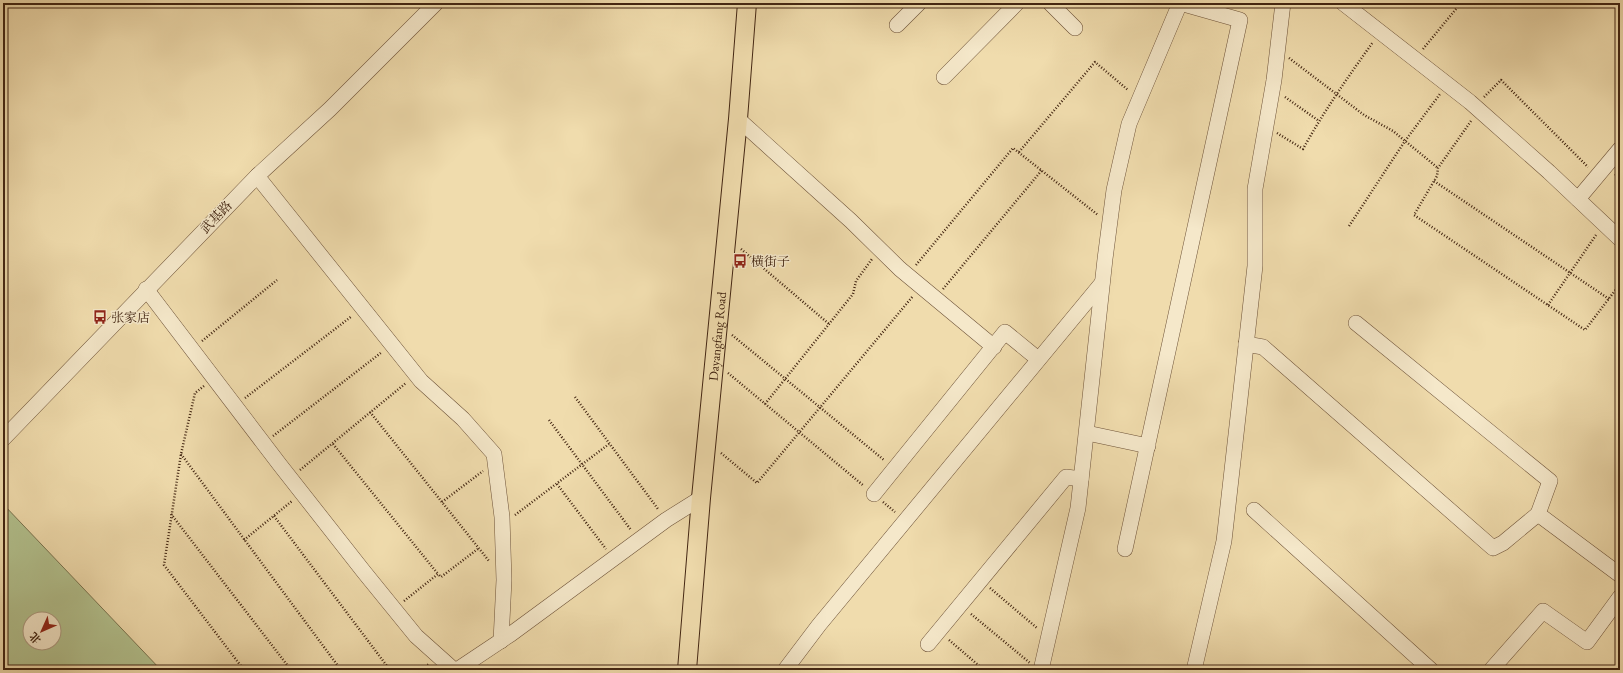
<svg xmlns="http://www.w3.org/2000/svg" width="1623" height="673" viewBox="0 0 1623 673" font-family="'EB Garamond','Noto Serif SC',serif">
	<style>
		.green { fill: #b3c28f; stroke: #7a7450; fill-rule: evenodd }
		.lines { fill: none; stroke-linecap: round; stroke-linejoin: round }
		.minor-casing { stroke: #6e5339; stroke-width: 16 }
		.major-casing { stroke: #422512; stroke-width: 20 }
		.path { stroke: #422512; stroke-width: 2.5; stroke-dasharray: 1 2; stroke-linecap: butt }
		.minor { stroke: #f5e8ca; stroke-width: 15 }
		.major { stroke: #f0dcad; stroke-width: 18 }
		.labels { text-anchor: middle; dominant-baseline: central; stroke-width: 3; stroke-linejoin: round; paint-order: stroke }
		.street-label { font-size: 13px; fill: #422512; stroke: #f5e8ca }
		.poi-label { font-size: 13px; fill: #422512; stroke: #f5e8ca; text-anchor: start }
	</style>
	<rect width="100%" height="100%" fill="#f0dcad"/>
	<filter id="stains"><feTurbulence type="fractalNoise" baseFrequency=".005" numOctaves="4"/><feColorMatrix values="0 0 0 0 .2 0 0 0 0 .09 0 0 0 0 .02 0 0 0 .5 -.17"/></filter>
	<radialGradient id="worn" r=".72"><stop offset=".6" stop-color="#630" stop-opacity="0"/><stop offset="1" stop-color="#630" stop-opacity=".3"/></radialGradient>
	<path class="green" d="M3,504L161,670H3ZM30,619H54V643H30Z"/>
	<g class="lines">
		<defs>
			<g id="minor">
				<polyline points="1050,3 1075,28"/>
				<polyline points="1343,3 1470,102 1549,172 1620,239"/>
				<polyline points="897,25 919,3"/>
				<polyline points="944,77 1017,3"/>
				<polyline points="738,119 851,221 900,269 994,347"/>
				<polyline points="257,176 421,381 463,419 494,454 502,517 504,580 501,641"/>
				<polyline points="1578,199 1620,149"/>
				<polyline points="146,289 280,465 364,572 416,636 454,670"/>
				<polyline points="1356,323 1550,481 1538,514"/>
				<polyline points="1246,344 1263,347 1493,548 1503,543 1538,514 1620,575"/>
				<polyline points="1087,433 1148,446"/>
				<polyline points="3,439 257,176 330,109 436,3"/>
				<polyline points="874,494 1005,332 1038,359"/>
				<polyline points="1254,510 1431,670"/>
				<polyline points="1125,549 1240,20 1180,3"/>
				<polyline points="928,644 1066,477 1081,479"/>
				<polyline points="457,670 511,634 666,520 701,498"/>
				<polyline points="785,670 819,625 1102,283"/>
				<polyline points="1041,670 1078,508 1105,259 1114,190 1129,124 1180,3"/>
				<polyline points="1194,670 1224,541 1255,266 1255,189 1274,80 1283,3"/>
				<polyline points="1491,670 1543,611 1587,642 1620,597"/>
			</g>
			<g id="major">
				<path id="s1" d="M687,670L701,498L738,119L747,3"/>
			</g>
		</defs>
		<use href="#minor" class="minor-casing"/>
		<use href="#major" class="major-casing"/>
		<g class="path">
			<polyline points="1423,49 1461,3"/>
			<polyline points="1289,58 1364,115 1393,131 1438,168"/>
			<polyline points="1285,97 1319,121"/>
			<polyline points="1484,97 1501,80 1588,167"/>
			<polyline points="1471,121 1438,168 1437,176 1414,215 1585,330 1620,284"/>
			<path d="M1277,133L1303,149C1324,111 1348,77 1373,42"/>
			<polyline points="1019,152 1095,62 1128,90"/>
			<polyline points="1615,174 1620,178"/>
			<polyline points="1434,181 1609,299"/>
			<polyline points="1349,226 1405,141 1440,94"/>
			<polyline points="741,249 829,324"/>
			<polyline points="916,265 1013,148 1098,215"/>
			<polyline points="943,289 1042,170"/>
			<polyline points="1548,305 1596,235"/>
			<polyline points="732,335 884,460"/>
			<polyline points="202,341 277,280"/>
			<polyline points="728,373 864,486"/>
			<polyline points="204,386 195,393 181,454 164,565 244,670"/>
			<polyline points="575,397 658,509"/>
			<polyline points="245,398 352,316"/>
			<polyline points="765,404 853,294 856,281 872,259"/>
			<polyline points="370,412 489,561"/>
			<polyline points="549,420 631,530"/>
			<polyline points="273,436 382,352"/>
			<polyline points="333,444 438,574"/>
			<polyline points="721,453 757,483 913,296"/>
			<polyline points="181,454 341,670"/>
			<polyline points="300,470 406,383"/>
			<polyline points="557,484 606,549"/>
			<polyline points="442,502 483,471"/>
			<polyline points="883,502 895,512"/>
			<polyline points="171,514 291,670"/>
			<polyline points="515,515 609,444"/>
			<polyline points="274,516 390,670"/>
			<polyline points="244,540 292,501"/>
			<polyline points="990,588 1037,628"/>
			<polyline points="404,601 438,574 441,577 479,548"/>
			<polyline points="971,614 1030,663"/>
			<polyline points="949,640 984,670"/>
			<polyline points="420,670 429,664"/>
		</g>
		<use href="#minor" class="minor"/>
		<use href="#major" class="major"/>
	</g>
	<defs>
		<symbol id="bus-bare" viewBox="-9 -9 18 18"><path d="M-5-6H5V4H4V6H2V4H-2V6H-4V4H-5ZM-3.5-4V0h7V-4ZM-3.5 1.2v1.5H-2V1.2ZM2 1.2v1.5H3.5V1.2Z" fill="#8f2418" stroke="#f5e8ca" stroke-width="2.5" paint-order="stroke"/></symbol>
	</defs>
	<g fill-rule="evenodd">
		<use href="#bus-bare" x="730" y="251" width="20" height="20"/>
		<use href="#bus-bare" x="90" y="307" width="20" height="20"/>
	</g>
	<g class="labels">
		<g class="street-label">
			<text transform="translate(216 217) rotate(-46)">武基路</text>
			<text stroke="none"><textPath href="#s1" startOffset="335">Dayangfang Road</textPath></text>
		</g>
		<g class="poi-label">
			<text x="751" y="261">横街子</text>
			<text x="111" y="317">张家店</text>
		</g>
	</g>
	<rect width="1623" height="673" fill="none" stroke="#f0dcad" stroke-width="16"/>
	<rect x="4" y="4" width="1615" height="665" fill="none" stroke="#422512" stroke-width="2"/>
	<rect x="8" y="8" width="1607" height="657" fill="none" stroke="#422512"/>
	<g transform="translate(42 631) rotate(225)"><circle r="19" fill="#f5e8ca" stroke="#ad9a80"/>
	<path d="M0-3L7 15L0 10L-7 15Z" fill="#8f2418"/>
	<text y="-6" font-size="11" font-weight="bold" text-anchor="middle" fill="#422512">北</text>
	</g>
	<rect width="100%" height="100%" filter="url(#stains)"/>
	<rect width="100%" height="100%" fill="url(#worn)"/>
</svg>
